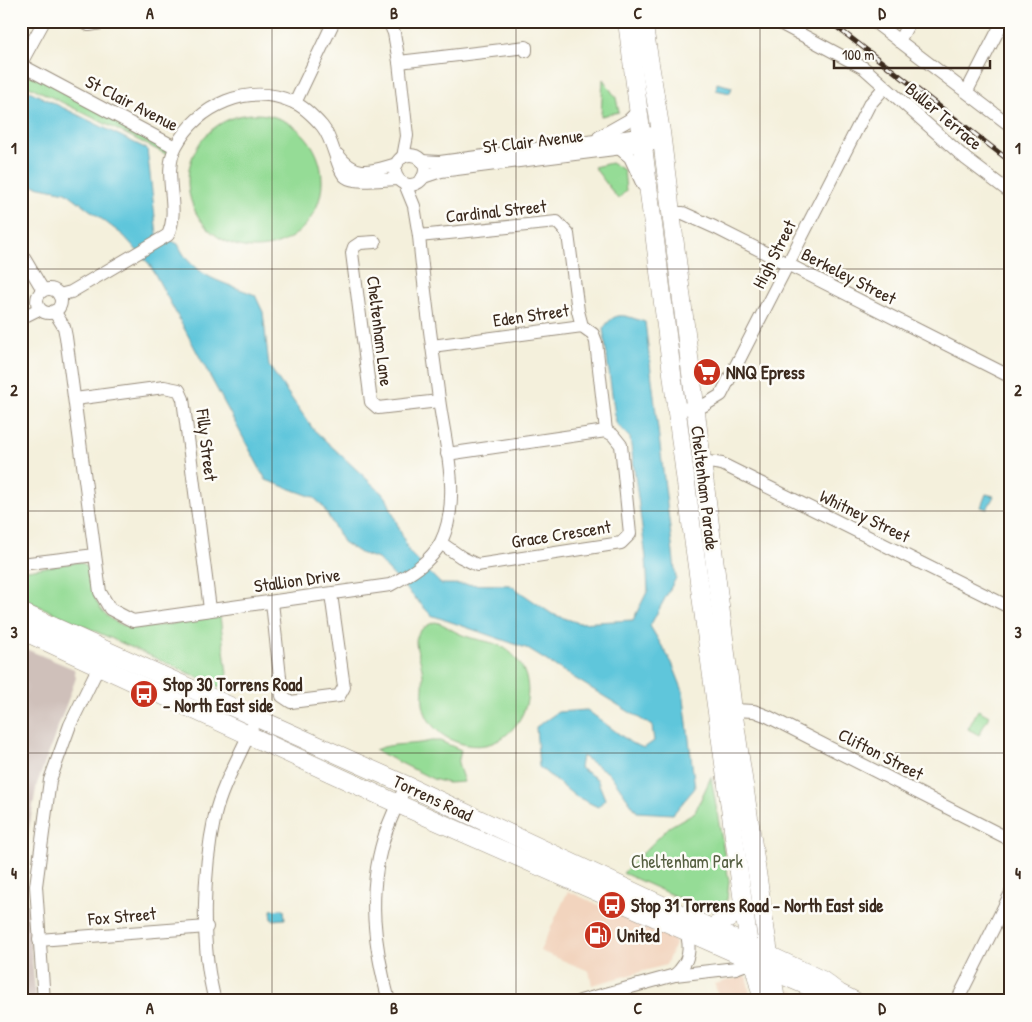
<svg xmlns="http://www.w3.org/2000/svg" width="1032" height="1022" viewBox="0 0 1032 1022" font-family="'Patrick Hand',sans-serif">
	<style>
		.built { fill: #f2d4be }
		.industrial { fill: #cfc0ba }
		.green { fill: #95dc96; stroke: #68835a }
		.water { fill: #5ec6db; stroke: #4c787c }
		.lines { fill: none; stroke-linecap: round; stroke-linejoin: round }
		.street-casing { stroke: #988d7d; stroke-width: 14 }
		.secondary-casing { stroke: #988d7d; stroke-width: 19 }
		.street { stroke: #fff; stroke-width: 12 }
		.secondary { stroke: #fff; stroke-width: 18 }
		.rail-casing { stroke: #3b2a1e; stroke-width: 5 }
		.rail { stroke: #fdfcf7; stroke-width: 3; stroke-dasharray: 9; stroke-linecap: butt }
		.grid { fill: none; stroke: #3b2a1e; stroke-width: 1; stroke-opacity: 0.55 }
		.labels { text-anchor: middle; dominant-baseline: central; stroke-width: 5; stroke-linejoin: round; paint-order: stroke }
		.street-label { font-size: 18px; fill: #3b2a1e; stroke: #fdfcf7 }
		.poi-label { font-size: 18px; font-weight: bold; fill: #3b2a1e; stroke: #fdfcf7; text-anchor: start }
		.park-label { font-size: 18px; fill: #565f42; stroke: #fdfcf7 }
		.neatline { fill: none; stroke: #3b2a1e; stroke-width: 2 }
		.grid-label { font-size: 16px; text-anchor: middle; font-weight: bold; fill: #3b2a1e }
	</style>
	<rect width="100%" height="100%" fill="#fdfcf7"/>
	<filter id="ink" filterUnits="userSpaceOnUse"><feTurbulence type="fractalNoise" baseFrequency=".02" numOctaves="2"/><feDisplacementMap in="SourceGraphic" scale="10" xChannelSelector="R" yChannelSelector="G"/><feConvolveMatrix kernelMatrix="1 2 1 2 8 2 1 2 1" color-interpolation-filters="sRGB"/></filter>
	<filter id="wash" filterUnits="userSpaceOnUse"><feTurbulence type="fractalNoise" baseFrequency=".0096" numOctaves="4" result="noise"/><feDisplacementMap in="SourceGraphic" scale="20" xChannelSelector="R" yChannelSelector="G"/><feGaussianBlur stdDeviation="1.12" result="paint"/><feColorMatrix in="noise" values="0 0 0 0 0 0 0 0 0 0 0 0 0 0 0 0 0 1.4 0 .05"/><feComposite in="paint" operator="in"/></filter>
	<g filter="url(#wash)">
		<rect width="100%" height="100%" fill="#f4f0dc"/>
		<g class="built">
			<polygon points="568,891 673,939 675,944 666,965 592,985 589,971 540,951"/>
			<polygon points="744,976 747,978 751,1001 719,1001 715,984"/>
			<polygon points="791,990 816,1001 789,1001 787,995"/>
		</g>
		<polygon class="industrial" points="21,647 74,669 76,678 37,784 23,861 36,1001 21,1001"/>
		<g class="green">
			<polygon points="21,66 175,147 172,157 21,82"/>
			<polygon points="603,79 616,98 619,112 601,116"/>
			<circle cx="255" cy="181" r="67"/>
			<polygon points="611,163 624,170 626,191 618,199 594,167"/>
			<path d="M79,562C93,567 92,577 93,590C95,606 110,622 125,626C145,631 197,619 220,616L229,691L21,598V571Z"/>
			<path d="M435,622C445,624 449,629 458,633C475,642 496,639 511,653C539,679 530,721 499,740C473,755 432,739 424,709C421,697 424,688 423,676C422,653 402,634 435,622Z"/>
			<polygon points="978,710 989,716 979,735 968,729"/>
			<path d="M431,741H440L461,750L458,764L464,782L448,783L433,779L375,750C393,742 412,746 431,741Z"/>
			<polygon points="711,777 729,881 727,900 712,910 699,907 623,873 669,827 695,812"/>
		</g>
		<g class="water">
			<polygon points="717,83 732,87 730,93 716,90"/>
			<path d="M21,87L147,149L157,234L178,244C193,278 224,282 255,295L263,312L269,366L313,429L386,497L409,552L441,584L510,585L552,614L579,623L633,620L648,590L646,558L630,438L616,423L603,329C616,309 625,316 645,322L676,578L650,626L672,663L683,691L695,788L673,814L637,812L610,774L582,756L580,768L597,779L605,799L598,807L575,796L539,767L536,727L558,712L587,710L631,743L644,748L654,741L652,726L526,648L431,615L378,559L360,553L343,542L322,505L313,497L266,480L150,265L124,236L66,192L21,183Z"/>
			<polygon points="986,494 994,496 987,509 981,507"/>
			<polygon points="284,909 285,919 272,920 271,910"/>
		</g>
	</g>
	<g filter="url(#ink)">
		<g class="lines">
			<defs>
				<g id="street">
					<polyline points="80,21 89,25 114,21"/>
					<polyline points="384,21 390,24 394,33 399,62 407,136 403,157"/>
					<polyline points="776,21 864,68 966,159 1011,193"/>
					<polyline points="873,21 1011,126"/>
					<polyline points="899,41 910,21"/>
					<polyline points="399,62 526,47 526,51"/>
					<polyline points="21,63 44,21"/>
					<polyline points="21,65 175,147"/>
					<polyline points="967,91 1003,21"/>
					<polyline points="295,103 334,21"/>
					<polyline points="599,137 629,120 638,111"/>
					<polyline points="619,148 630,157 643,185"/>
					<path d="M338,155C357,179 371,171 397,164"/>
					<circle cx="410" cy="170" r="15"/>
					<polyline points="421,161 440,162 661,132"/>
					<polyline points="423,177 441,171 662,143"/>
					<polyline points="670,213 683,213 714,227 1011,377"/>
					<polyline points="419,236 557,222 568,234 578,311 582,326"/>
					<polyline points="375,242 360,243 354,247 352,253 371,402 378,408 439,401"/>
					<polyline points="21,253 43,290"/>
					<circle cx="49" cy="301" r="12"/>
					<path d="M59,295L71,292L168,235C181,206 161,175 176,146C198,105 249,82 293,102C303,106 315,118 322,126C334,140 337,171 346,177C355,184 385,179 398,179"/>
					<path d="M54,311L64,327L66,337L100,592L110,609L133,621L390,585C409,575 431,562 441,542C462,498 445,445 439,399C432,345 424,291 419,236L414,206L405,184"/>
					<polyline points="21,318 39,309"/>
					<polyline points="432,346 582,326 593,334 596,342 606,431"/>
					<polyline points="75,399 164,387 179,390 183,399 210,609"/>
					<polyline points="676,410 703,406 721,395 869,105 884,88"/>
					<polyline points="702,461 722,464 1011,608"/>
					<polyline points="441,543 461,557 477,565 621,543 630,534 621,445 613,435 606,431 447,454"/>
					<polyline points="21,564 95,555"/>
					<polyline points="272,602 282,696 291,702 339,696 344,687 331,594"/>
					<polyline points="733,710 754,711 767,716 1011,840"/>
					<polyline points="39,940 207,927"/>
					<path d="M675,975C690,961 691,949 686,930"/>
					<polyline points="44,1001 36,886 50,780 70,725 103,658"/>
					<path d="M215,1001C200,946 203,871 215,815C222,785 240,756 252,727"/>
					<path d="M389,1001C374,946 367,893 384,838C389,820 399,802 406,785"/>
					<polyline points="580,1001 675,975 736,968 752,962"/>
					<polyline points="957,1001 1011,893"/>
				</g>
				<g id="secondary">
					<polyline points="627,21 692,530 749,946 763,1001"/>
					<polyline points="643,21 661,132 733,710 776,1001"/>
					<polyline points="21,612 406,785 822,980 839,993 855,1001"/>
					<polyline points="21,630 398,804 740,955"/>
					<polyline points="710,928 728,919 744,907"/>
					<polyline points="763,967 824,993"/>
				</g>
			</defs>
			<use href="#street" class="street-casing"/>
			<use href="#secondary" class="secondary-casing"/>
			<use href="#street" class="street"/>
			<use href="#secondary" class="secondary"/>
			<defs>
				<polyline id="rail" points="829,21 1011,162"/>
			</defs>
			<use href="#rail" class="rail-casing"/>
			<use href="#rail" class="rail"/>
		</g>
	</g>
	<path class="grid" d="M272,21V1001M516,21V1001M760,21V1001M21,269H1011M21,511H1011M21,753H1011"/>
	<defs>
		<symbol id="supermarket-disc" viewBox="-11 -11 22 22"><circle r="9.5" fill="#c8321e" stroke="#fdfcf7"/><path d="M-6-5.5h2.5l.6 2H6L4.5 2H-2.5L-4.4-4H-6ZM-1.5 3.2a1.3 1.3 0 1 0 .1 0ZM3 3.2a1.3 1.3 0 1 0 .1 0Z" fill="#fff"/></symbol>
		<symbol id="bus-disc" viewBox="-11 -11 22 22"><circle r="9.5" fill="#c8321e" stroke="#fdfcf7"/><path d="M-5-6H5V4H4V6H2V4H-2V6H-4V4H-5ZM-3.5-4V0h7V-4ZM-3.5 1.2v1.5H-2V1.2ZM2 1.2v1.5H3.5V1.2Z" fill="#fff"/></symbol>
		<symbol id="fuel-disc" viewBox="-11 -11 22 22"><circle r="9.5" fill="#c8321e" stroke="#fdfcf7"/><path d="M-5.5-6h7V0h2V4h1.3V-2.5L3-4.5l.8-.8L6-3V5H2.5V1h-1V6h-7ZM-4.2-4.7v3.2H.2V-4.7Z" fill="#fff"/></symbol>
	</defs>
	<g fill-rule="evenodd">
		<use href="#supermarket-disc" x="691" y="356" width="32" height="32"/>
		<use href="#bus-disc" x="128" y="678" width="32" height="32"/>
		<use href="#bus-disc" x="596" y="889" width="32" height="32"/>
		<use href="#fuel-disc" x="582" y="919" width="32" height="32"/>
	</g>
	<g class="labels">
		<g class="street-label">
			<text transform="translate(132 103) rotate(27)">St Clair Avenue</text>
			<text transform="translate(944 116) rotate(40)">Buller Terrace</text>
			<text transform="translate(533 141) rotate(-7)">St Clair Avenue</text>
			<text transform="translate(496 211) rotate(-6)">Cardinal Street</text>
			<text transform="translate(774 254) rotate(-63)">High Street</text>
			<text transform="translate(849 276) rotate(27)">Berkeley Street</text>
			<text transform="translate(531 315) rotate(-8)">Eden Street</text>
			<text transform="translate(380 331) rotate(83)">Cheltenham Lane</text>
			<text transform="translate(207 445) rotate(83)">Filly Street</text>
			<text transform="translate(705 488) rotate(83)">Cheltenham Parade</text>
			<text transform="translate(865 516) rotate(26)">Whitney Street</text>
			<text transform="translate(561 534) rotate(-9)">Grace Crescent</text>
			<text transform="translate(297 580) rotate(-8)">Stallion Drive</text>
			<text transform="translate(881 754) rotate(27)">Clifton Street</text>
			<text transform="translate(433 798) rotate(25)">Torrens Road</text>
			<text transform="translate(122 916) rotate(-5)">Fox Street</text>
		</g>
		<g class="poi-label">
			<text x="726" y="372">NNQ Epress</text>
			<text x="163" y="684">Stop 30 Torrens Road<tspan x="163" dy="21">- North East side</tspan></text>
			<text x="631" y="905">Stop 31 Torrens Road - North East side</text>
			<text x="617" y="935">United</text>
		</g>
		<g class="park-label">
			<text x="687" y="861">Cheltenham Park</text>
		</g>
	</g>
	<rect width="1032" height="1022" fill="none" stroke="#fdfcf7" stroke-width="55"/>
	<path d="M834 60v8h156v-8" fill="none" stroke="#3b2a1e" stroke-width="2.5"/>
	<text x="842" y="60" font-size="15" fill="#3b2a1e" stroke="#fdfcf7" stroke-width="4" paint-order="stroke">100 m</text>
	<rect x="28" y="28" width="976" height="966" class="neatline"/>
	<g class="grid-label">
		<text x="150" y="19">A</text>
		<text x="394" y="19">B</text>
		<text x="638" y="19">C</text>
		<text x="882" y="19">D</text>
		<text x="14" y="154">1</text>
		<text x="1018" y="154">1</text>
		<text x="14" y="396">2</text>
		<text x="1018" y="396">2</text>
		<text x="14" y="638">3</text>
		<text x="1018" y="638">3</text>
		<text x="14" y="879">4</text>
		<text x="1018" y="879">4</text>
		<text x="150" y="1014">A</text>
		<text x="394" y="1014">B</text>
		<text x="638" y="1014">C</text>
		<text x="882" y="1014">D</text>
	</g>
</svg>
